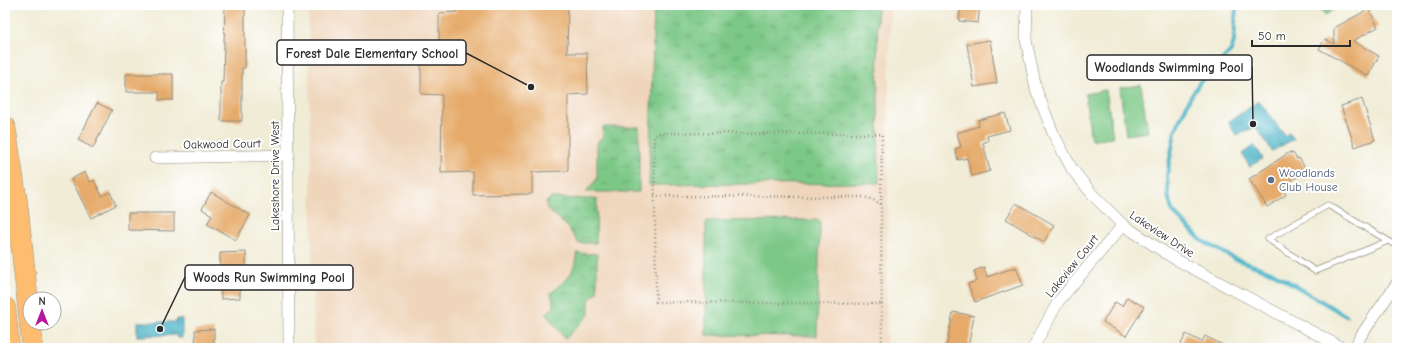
<svg xmlns="http://www.w3.org/2000/svg" width="1402" height="353" viewBox="0 0 1402 353" font-family="'Comic Neue',sans-serif">
	<style>
		.built { fill: #efd6bb }
		.grass { fill: url(#grass-tufts); stroke: #547a58 }
		.park { fill: url(#park-crowns); stroke: #547a58 }
		.pitch { fill: #7cc886; stroke: #547a58 }
		.water { fill: url(#water-ripples); stroke: #3a6f79 }
		.lines { fill: none; stroke-linecap: round; stroke-linejoin: round }
		.stream { stroke: #49b3c7; stroke-width: 4 }
		.building { fill: #e6ab6b }
		.service-casing { stroke: #8e8c80; stroke-width: 7 }
		.minor-casing { stroke: #8e8c80; stroke-width: 12 }
		.motorway-casing { stroke: #8e8c80; stroke-width: 22 }
		.path { stroke: #8e8c80; stroke-width: 2.5; stroke-dasharray: 1 3; stroke-linecap: butt }
		.service { stroke: #fff; stroke-width: 5.5 }
		.minor { stroke: #fff; stroke-width: 11 }
		.motorway { stroke: #fdbc70; stroke-width: 21 }
		.service-dot { fill: #5c6f8a; stroke: #fff; stroke-width: 1.5 }
		.labels { text-anchor: middle; dominant-baseline: central; stroke-width: 4; stroke-linejoin: round; paint-order: stroke }
		.street-label { font-size: 12px; fill: #2b2b2b; stroke: #fff }
		.service-label { font-size: 12px; fill: #4e5e75; stroke: #fff; text-anchor: start }
		.leader { fill: none; stroke: #2b2b2b; stroke-width: 1.5 }
		.callout-dot { fill: #2b2b2b; stroke: #fff; stroke-width: 1.5 }
		.callout { fill: #fff; stroke: #2b2b2b; stroke-width: 1.5 }
		.callout-label { font-size: 13px; text-anchor: middle; font-weight: bold; fill: #2b2b2b }
	</style>
	<defs>
		<pattern id="grass-tufts" width="24" height="20" patternUnits="userSpaceOnUse"><rect width="24" height="20" fill="#7cc886"/><path d="M3 7l-1-3M5 7V3M7 7l1-3M15 17l-1-3M17 17v-4M19 17l1-3" fill="none" stroke="#66a36e"/></pattern>
		<pattern id="park-crowns" width="20" height="18" patternUnits="userSpaceOnUse"><rect width="20" height="18" fill="#7cc886"/><path d="M2 6a3 3 0 1 1 6 0M12 15a3 3 0 1 1 6 0" fill="none" stroke="#66a36e"/></pattern>
		<pattern id="water-ripples" width="26" height="14" patternUnits="userSpaceOnUse"><rect width="26" height="14" fill="#49b3c7"/><path d="M2 4q2-2 4 0t4 0M15 11q2-2 4 0t4 0" fill="none" stroke="#3d92a2"/></pattern>
	</defs>
	<rect width="100%" height="100%" fill="#fff"/>
	<filter id="ink" filterUnits="userSpaceOnUse"><feTurbulence type="fractalNoise" baseFrequency=".025" numOctaves="2"/><feDisplacementMap in="SourceGraphic" scale="8" xChannelSelector="R" yChannelSelector="G"/><feConvolveMatrix kernelMatrix="1 2 1 2 8 2 1 2 1" color-interpolation-filters="sRGB"/></filter>
	<filter id="wash" filterUnits="userSpaceOnUse"><feTurbulence type="fractalNoise" baseFrequency=".012" numOctaves="4" result="noise"/><feDisplacementMap in="SourceGraphic" scale="16" xChannelSelector="R" yChannelSelector="G"/><feGaussianBlur stdDeviation="0.9" result="paint"/><feColorMatrix in="noise" values="0 0 0 0 0 0 0 0 0 0 0 0 0 0 0 0 0 1.4 0 .05"/><feComposite in="paint" operator="in"/></filter>
	<g filter="url(#wash)">
		<rect width="100%" height="100%" fill="#f0ecd6"/>
		<polygon class="built" points="308,5 890,5 886,348 314,348"/>
		<polygon class="grass" points="654,5 877,5 879,183 649,185"/>
		<g class="park">
			<polygon points="603,127 639,127 639,192 586,192 597,179 597,142 603,137"/>
			<polygon points="551,198 597,199 596,243 578,243 568,227 547,209 546,202"/>
			<path d="M577,253L597,254V292L589,300V315L565,339L546,314L554,307L551,293C569,279 573,275 577,253Z"/>
		</g>
		<g class="pitch">
			<polygon points="1319,5 1341,5 1325,15"/>
			<polygon points="1141,85 1148,132 1126,135 1120,88"/>
			<polygon points="1106,90 1113,137 1091,140 1085,94"/>
			<polygon points="820,220 817,336 706,335 706,221"/>
		</g>
		<g class="water">
			<polygon points="1259,101 1285,136 1289,133 1294,139 1272,151 1256,127 1236,135 1228,122"/>
			<polygon points="1254,145 1263,158 1250,167 1242,154"/>
			<polygon points="177,319 182,319 182,338 177,338 177,335 137,336 137,322 176,322"/>
		</g>
		<g class="lines">
			<polyline class="stream" points="1236,5 1234,41 1231,51 1200,82 1190,98 1175,131 1167,175 1168,195 1172,211 1201,240 1235,259 1274,273 1346,316"/>
		</g>
		<g id="blocks">
			<g class="building">
				<polygon points="225,5 245,5 245,68 242,68 242,121 221,121 221,82 223,82"/>
				<polygon points="450,5 568,5 567,53 587,53 588,94 568,95 568,171 532,172 532,194 473,195 473,172 441,173 442,95 421,94 421,53 439,53 439,13 457,12"/>
				<polygon points="961,5 980,5 978,23 959,21"/>
				<polygon points="1369,9 1378,27 1353,41 1379,56 1368,76 1319,49 1325,39 1334,44 1334,28"/>
				<polygon points="990,40 997,83 974,87 967,44"/>
				<polygon points="126,74 173,74 173,100 159,100 159,92 126,92"/>
				<polygon points="1362,99 1375,140 1355,147 1341,106"/>
				<polygon points="97,103 112,110 93,148 78,140"/>
				<polygon points="1005,113 1010,130 987,136 988,141 983,143 990,171 972,176 967,158 958,160 955,149 961,147 957,133 979,126 978,120"/>
				<polygon points="1290,152 1291,154 1293,153 1297,159 1299,158 1307,171 1289,182 1292,186 1284,191 1286,195 1267,207 1249,179"/>
				<polygon points="85,172 90,182 94,180 102,196 110,192 116,205 91,218 71,179"/>
				<polygon points="211,192 250,215 236,240 207,224 212,215 202,209"/>
				<polygon points="1016,203 1054,225 1044,242 1006,219"/>
				<polygon points="128,213 174,213 174,231 128,230"/>
				<polygon points="246,252 246,268 239,268 240,298 221,299 220,253"/>
				<polygon points="984,267 987,277 1016,267 1023,285 975,302 968,284 977,281 974,271"/>
				<polygon points="1127,297 1144,307 1126,336 1103,322 1115,302 1122,306"/>
				<polygon points="953,312 974,316 968,348 946,348"/>
				<polygon points="214,329 214,348 196,348 195,330"/>
				<polygon points="1186,334 1202,342 1205,336 1229,348 1179,348"/>
			</g>
		</g>
	</g>
	<g filter="url(#ink)">
		<use href="#blocks" fill-opacity="0" stroke="#8e8c80" stroke-width="1"/>
		<g class="lines">
			<defs>
				<polyline id="service" points="1388,241 1315,271 1268,239 1328,205 1397,246"/>
				<g id="minor">
					<polyline points="287,5 289,348"/>
					<polyline points="1027,5 1026,40 1036,89 1053,133 1072,169 1093,195 1123,225 1175,259 1343,348"/>
					<polyline points="155,158 289,155"/>
					<polyline points="1033,348 1058,302 1123,225"/>
					<polyline points="1355,348 1360,337 1397,283"/>
				</g>
				<g id="motorway">
					<polyline points="5,127 17,204 30,322"/>
					<polyline points="5,308 9,348"/>
					<polyline points="30,323 33,348"/>
				</g>
			</defs>
			<use href="#service" class="service-casing"/>
			<use href="#minor" class="minor-casing"/>
			<use href="#motorway" class="motorway-casing"/>
			<g class="path">
				<polyline points="654,196 863,197 869,198 881,204 882,348"/>
				<polyline points="881,204 882,134 660,133 654,136 656,302 882,304"/>
			</g>
			<use href="#service" class="service"/>
			<use href="#minor" class="minor"/>
			<use href="#motorway" class="motorway"/>
		</g>
	</g>
	<circle class="service-dot" cx="1271" cy="180" r="4"/>
	<g class="labels">
		<g class="street-label">
			<text transform="translate(222 144) rotate(-1)">Oakwood Court</text>
			<text transform="translate(275 176) rotate(-90)">Lakeshore Drive West</text>
			<text transform="translate(1162 234) rotate(33)">Lakeview Drive</text>
			<text transform="translate(1072 266) rotate(-51)">Lakeview Court</text>
		</g>
		<g class="service-label">
			<text x="1279" y="173">Woodlands<tspan x="1279" dy="14">Club House</tspan></text>
		</g>
	</g>
	<path class="leader" d="M531 87L466 53M1253 124L1252 67M160 329L185 277"/>
	<g class="callout-dot">
		<circle cx="531" cy="87" r="4"/>
		<circle cx="1253" cy="124" r="4"/>
		<circle cx="160" cy="329" r="4"/>
	</g>
	<g class="callout">
		<rect x="277" y="40" width="189" height="25" rx="4"/>
		<rect x="1087" y="55" width="165" height="25" rx="4"/>
		<rect x="185" y="265" width="168" height="25" rx="4"/>
	</g>
	<g class="callout-label">
		<text x="372" y="58">Forest Dale Elementary School</text>
		<text x="1169" y="72">Woodlands Swimming Pool</text>
		<text x="269" y="282">Woods Run Swimming Pool</text>
	</g>
	<rect width="1402" height="353" fill="none" stroke="#fff" stroke-width="20"/>
	<g transform="translate(42 311)"><circle r="19" fill="#ffffff" stroke="#aaaaaa"/>
	<path d="M0-3L7 15L0 10L-7 15Z" fill="#b5179e"/>
	<text y="-6" font-size="11" font-weight="bold" text-anchor="middle" fill="#2b2b2b">N</text>
	</g>
	<path d="M1252 40v6h98v-6" fill="none" stroke="#2b2b2b" stroke-width="2"/>
	<text x="1258" y="40" font-size="12" fill="#2b2b2b" stroke="#ffffff" stroke-width="3" paint-order="stroke">50 m</text>
</svg>
